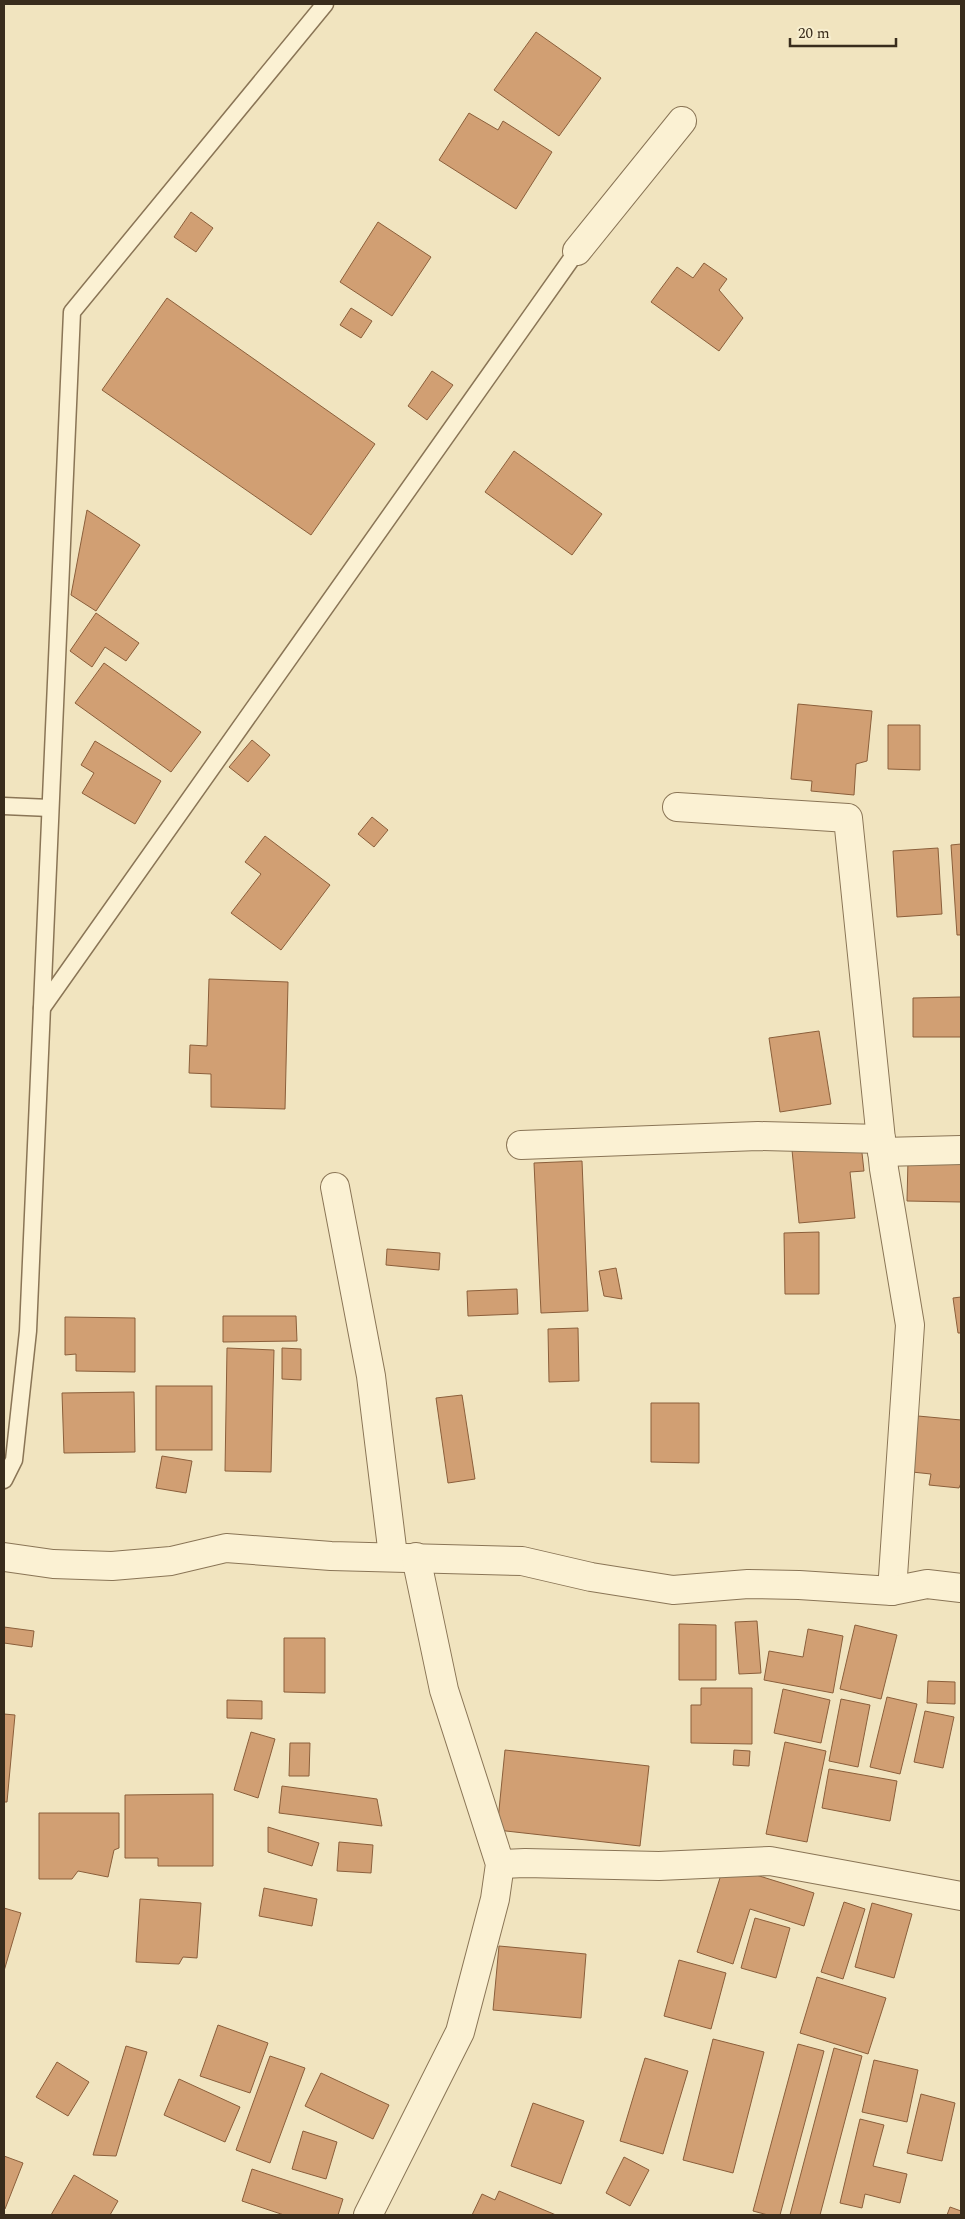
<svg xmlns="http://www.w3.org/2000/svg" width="965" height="2219" viewBox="0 0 965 2219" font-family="Spectral,serif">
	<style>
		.building { fill: #d19f73; stroke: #8b5f3b }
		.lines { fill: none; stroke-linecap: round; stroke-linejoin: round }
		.service-casing { stroke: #8a7556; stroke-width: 19 }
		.minor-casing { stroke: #8a7556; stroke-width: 30 }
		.service { stroke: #fbf1d3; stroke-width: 16 }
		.minor { stroke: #fbf1d3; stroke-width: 28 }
	</style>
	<rect width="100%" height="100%" fill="#f1e4bf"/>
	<g class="building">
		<polygon points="536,32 601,78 559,136 494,90"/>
		<polygon points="469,113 498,130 503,121 552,152 516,209 439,160"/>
		<polygon points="191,212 213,228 196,252 174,237"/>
		<polygon points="378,222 431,257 392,316 340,282"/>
		<polygon points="704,263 727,279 719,290 743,318 719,351 651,302 677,267 693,278"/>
		<polygon points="167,298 375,444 311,535 102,390"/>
		<polygon points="351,308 372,321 361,338 340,325"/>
		<polygon points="432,371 453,385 427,420 408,406"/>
		<polygon points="514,451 602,514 572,555 485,492"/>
		<polygon points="87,510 140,545 96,611 71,595"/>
		<polygon points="96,613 139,643 126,661 105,647 92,667 70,651"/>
		<polygon points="104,663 201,732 171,772 75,703"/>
		<polygon points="798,704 872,711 867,761 856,764 854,795 811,791 812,781 791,779"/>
		<polygon points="888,725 920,725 920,770 888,769"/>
		<polygon points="252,740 270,755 248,782 229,767"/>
		<polygon points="95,741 161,781 135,824 82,793 94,773 81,765"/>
		<polygon points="372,817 388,830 374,847 358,834"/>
		<polygon points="265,836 330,885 281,950 231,913 261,874 245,862"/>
		<polygon points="961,844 961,935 957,935 951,845"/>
		<polygon points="938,848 942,914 897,917 893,851"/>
		<polygon points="209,979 288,982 285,1109 211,1107 211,1074 189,1073 190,1045 207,1046"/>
		<polygon points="961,997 961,1037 913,1037 913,998"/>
		<polygon points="819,1031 831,1104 780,1112 769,1038"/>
		<polygon points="861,1144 864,1171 850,1172 855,1218 799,1223 792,1150"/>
		<polygon points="908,1160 961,1161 961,1202 907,1201"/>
		<polygon points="582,1161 588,1311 541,1313 534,1163"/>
		<polygon points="819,1232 819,1294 785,1294 784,1233"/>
		<polygon points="387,1249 440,1253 439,1270 386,1265"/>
		<polygon points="616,1268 622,1299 604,1296 599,1271"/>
		<polygon points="517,1289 518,1314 468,1316 467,1291"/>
		<polygon points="961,1297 961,1333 958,1333 953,1298"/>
		<polygon points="223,1316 296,1316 297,1341 223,1342"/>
		<polygon points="65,1317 135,1318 135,1372 76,1371 76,1354 65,1355"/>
		<polygon points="578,1328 579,1381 549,1382 548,1329"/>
		<polygon points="227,1348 274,1350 271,1472 225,1471"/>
		<polygon points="282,1348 301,1349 301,1380 282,1379"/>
		<rect x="156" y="1386" width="56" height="64"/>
		<polygon points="134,1392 135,1452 64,1453 62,1393"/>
		<polygon points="462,1395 475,1479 448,1483 436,1398"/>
		<polygon points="651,1403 699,1403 699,1463 651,1462"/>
		<polygon points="918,1416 961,1420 961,1483 959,1488 929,1485 931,1474 912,1472"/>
		<polygon points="162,1456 192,1461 186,1493 156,1488"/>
		<polygon points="757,1621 761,1673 739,1674 735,1622"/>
		<polygon points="679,1624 716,1625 716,1680 679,1680"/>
		<polygon points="855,1625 897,1635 881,1699 840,1689"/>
		<polygon points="4,1627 34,1631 32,1647 4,1643"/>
		<polygon points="808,1629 843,1636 833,1693 764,1680 769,1651 803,1657"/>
		<polygon points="284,1638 325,1638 325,1693 284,1692"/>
		<polygon points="928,1681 955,1682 955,1704 927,1703"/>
		<polygon points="701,1688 752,1688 752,1744 691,1743 691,1705 701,1705"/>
		<polygon points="783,1689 830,1700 821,1743 774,1733"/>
		<polygon points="887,1697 917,1704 900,1774 870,1767"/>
		<polygon points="841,1699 870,1705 858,1767 829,1761"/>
		<polygon points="227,1700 262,1701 262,1719 227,1718"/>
		<polygon points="925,1711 954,1717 943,1768 914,1762"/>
		<polygon points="4,1714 15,1715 7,1802 4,1802"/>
		<polygon points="251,1732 275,1739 258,1798 234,1790"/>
		<polygon points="785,1742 826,1751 807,1842 766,1834"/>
		<polygon points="290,1743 310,1743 309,1776 289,1776"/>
		<polygon points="505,1750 649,1766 640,1846 497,1830"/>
		<polygon points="734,1750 750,1751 749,1766 733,1765"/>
		<polygon points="829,1769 897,1781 890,1821 822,1808"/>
		<polygon points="282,1786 377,1799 382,1826 279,1813"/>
		<polygon points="213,1794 213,1866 158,1866 158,1858 125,1858 125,1795"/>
		<polygon points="39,1813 119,1813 119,1848 114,1850 108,1877 78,1871 72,1879 39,1879"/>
		<polygon points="268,1827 319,1843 312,1866 268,1852"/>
		<polygon points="339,1842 373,1845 371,1873 337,1871"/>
		<polygon points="724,1865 814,1893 804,1926 750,1909 733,1964 697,1952"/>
		<polygon points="264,1888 317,1899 312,1926 259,1916"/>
		<polygon points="140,1899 201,1903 197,1958 183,1957 179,1964 136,1962"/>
		<polygon points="844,1902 865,1909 843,1979 821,1972"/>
		<polygon points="872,1903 912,1914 894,1978 855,1967"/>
		<polygon points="4,1908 21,1913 4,1971"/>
		<polygon points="755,1918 790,1928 776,1978 741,1968"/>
		<polygon points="499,1946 586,1954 581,2018 493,2010"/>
		<polygon points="679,1960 726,1973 711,2029 664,2016"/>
		<polygon points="817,1977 886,1998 868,2054 800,2033"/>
		<polygon points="218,2025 268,2043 250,2093 200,2076"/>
		<polygon points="713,2039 764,2052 733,2173 683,2160"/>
		<polygon points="798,2044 824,2051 780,2215 768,2215 753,2211"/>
		<polygon points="126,2046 147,2052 116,2156 93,2155"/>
		<polygon points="834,2048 862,2056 820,2215 790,2215"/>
		<polygon points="270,2056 305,2068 270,2163 236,2150"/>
		<polygon points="645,2058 688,2071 663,2154 620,2141"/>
		<polygon points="874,2060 918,2070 907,2122 862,2112"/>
		<polygon points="57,2062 89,2082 68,2116 36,2097"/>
		<polygon points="321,2073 389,2105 373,2139 305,2106"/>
		<polygon points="179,2079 240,2107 225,2142 164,2115"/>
		<polygon points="921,2094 955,2103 942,2161 907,2153"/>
		<polygon points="533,2103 584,2121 561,2184 511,2166"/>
		<polygon points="860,2119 884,2125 873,2166 907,2174 900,2203 865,2194 862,2208 840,2203"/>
		<polygon points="303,2131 337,2142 326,2179 292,2169"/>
		<polygon points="4,2156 23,2163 5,2209 4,2209"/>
		<polygon points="624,2157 649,2170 630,2206 606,2193"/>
		<polygon points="252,2169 343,2199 338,2215 284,2215 242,2201"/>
		<polygon points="74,2175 118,2201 110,2215 51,2215"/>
		<polygon points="499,2191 556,2215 472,2215 482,2194 495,2200"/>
		<polygon points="950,2207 961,2211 961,2215 947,2215"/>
	</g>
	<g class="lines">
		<defs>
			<g id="service">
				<polyline points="4,806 50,808"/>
				<polyline points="42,1008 577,251"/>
				<polyline points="4,1480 14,1460 28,1331 72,312 325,4"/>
			</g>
			<g id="minor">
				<polyline points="577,251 682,121"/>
				<polyline points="677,807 848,818 884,1169 910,1325 892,1591"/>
				<polyline points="521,1145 758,1136 881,1139"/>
				<polyline points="882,1152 961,1150"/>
				<polyline points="335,1187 371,1376 393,1556"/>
				<polyline points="4,1557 53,1564 112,1566 171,1561 226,1548 331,1556 522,1561 591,1577 673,1590 748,1584 799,1585 892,1591 927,1584 961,1588"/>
				<polyline points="500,1864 525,1863 659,1866 770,1861 961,1896"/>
				<polyline points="368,2215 460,2032 495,1899 500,1864 444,1690 416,1557"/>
			</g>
		</defs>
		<use href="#service" class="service-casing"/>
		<use href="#minor" class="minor-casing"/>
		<use href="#service" class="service"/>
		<use href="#minor" class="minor"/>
	</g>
	<rect width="965" height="2219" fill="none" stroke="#392c1c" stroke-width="10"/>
	<path d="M790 38v8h106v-8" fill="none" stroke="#392c1c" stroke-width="2.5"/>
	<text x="798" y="38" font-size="15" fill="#392c1c" stroke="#f7eecf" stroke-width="4" paint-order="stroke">20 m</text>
</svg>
